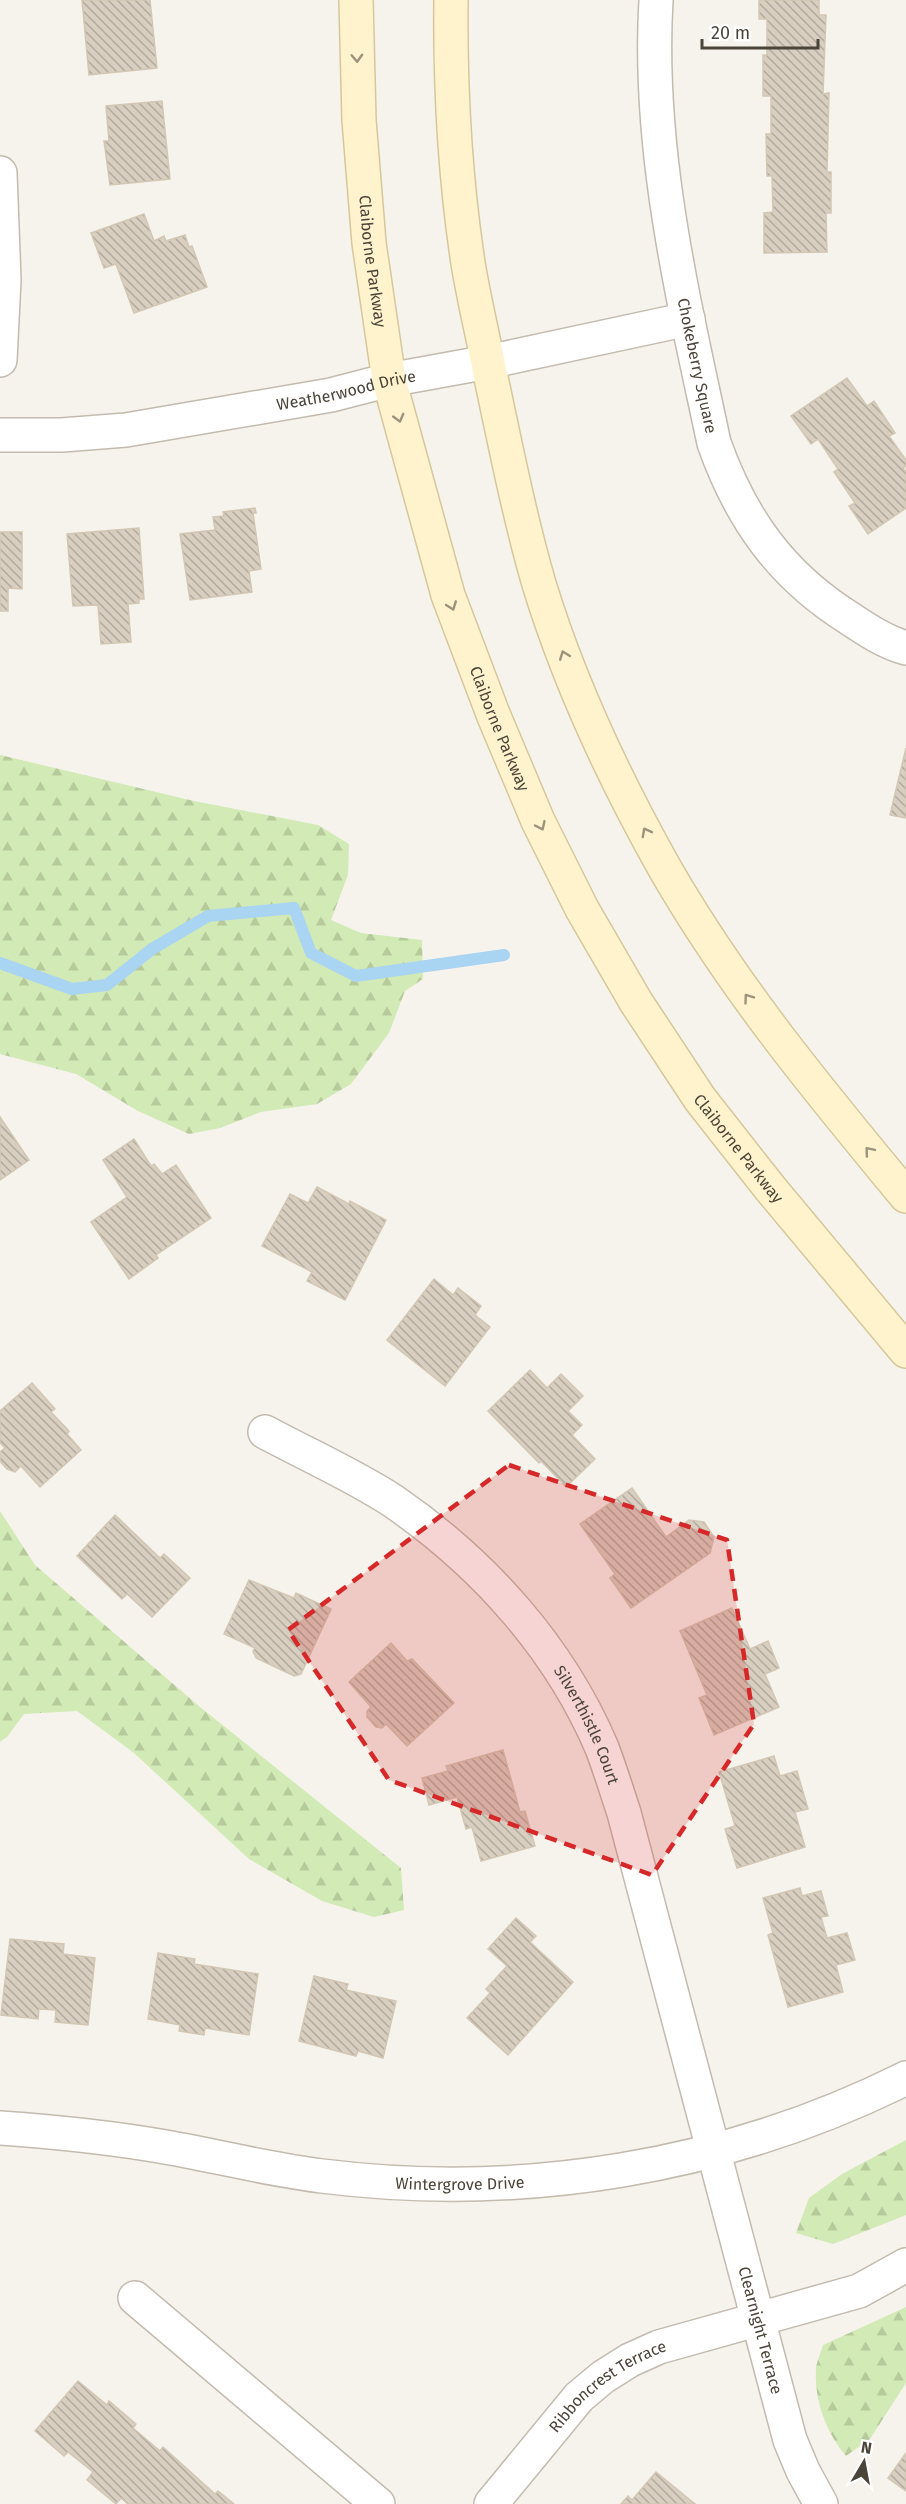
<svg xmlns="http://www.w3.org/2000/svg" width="906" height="2504" viewBox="0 0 906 2504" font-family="'Fira Sans',sans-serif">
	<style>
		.forest { fill: url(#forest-firs) }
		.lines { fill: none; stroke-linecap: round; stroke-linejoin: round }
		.stream { stroke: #a9d4f2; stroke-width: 12 }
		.building { fill: url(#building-back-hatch); stroke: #d3c7b4; stroke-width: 1.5 }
		.minor-casing { stroke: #c2bbae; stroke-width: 36 }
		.secondary-casing { stroke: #d6c79b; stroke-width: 36 }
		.minor { stroke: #fff; stroke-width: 33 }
		.secondary { stroke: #fff3cd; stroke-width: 33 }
		.oneway { stroke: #9c937c }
		.marked { fill: #d62828; fill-opacity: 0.2; stroke: #d62828; stroke-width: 4.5; stroke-dasharray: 12 8; stroke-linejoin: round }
		.labels { text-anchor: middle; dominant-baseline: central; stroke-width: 4.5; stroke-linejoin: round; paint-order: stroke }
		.street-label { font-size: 16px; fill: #4b4439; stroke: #fff }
	</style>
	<defs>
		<pattern id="forest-firs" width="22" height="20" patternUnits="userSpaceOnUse" patternTransform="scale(1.5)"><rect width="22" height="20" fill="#d2eab5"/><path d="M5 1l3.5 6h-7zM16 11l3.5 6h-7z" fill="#b6ca9c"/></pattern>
		<pattern id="building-back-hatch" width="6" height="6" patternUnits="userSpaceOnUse" patternTransform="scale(1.5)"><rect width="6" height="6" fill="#d8cfc1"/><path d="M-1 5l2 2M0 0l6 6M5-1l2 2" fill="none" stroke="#b1aa9e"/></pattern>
	</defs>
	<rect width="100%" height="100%" fill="#f6f3ec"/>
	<g class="forest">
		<polygon points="0,755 194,801 318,825 349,844 348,875 331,920 361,933 422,940 423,979 405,991 389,1033 351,1084 317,1104 261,1112 220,1128 189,1134 138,1111 76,1074 0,1054"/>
		<polygon points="0,1511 35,1565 200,1707 401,1868 404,1910 374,1917 322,1901 249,1859 134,1753 77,1711 24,1714 7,1737 0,1742"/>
		<polygon points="906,2140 906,2215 833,2244 796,2233 809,2198 842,2174"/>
		<path d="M906,2307V2383L870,2439L846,2456C826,2432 814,2400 816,2368C817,2361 821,2352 823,2345Z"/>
	</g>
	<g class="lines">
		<polyline class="stream" points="0,963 72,989 107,985 152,949 208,916 294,908 311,953 356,976 504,955"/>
	</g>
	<g class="building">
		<polygon points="82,0 150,0 157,68 89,75"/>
		<polygon points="759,0 819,0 819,15 826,15 823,94 829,93 827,172 831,172 831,213 826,213 827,252 764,253 764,213 773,212 772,176 767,176 766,134 771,134 771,96 763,96 763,55 767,55 767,19 759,19"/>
		<polygon points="162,101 170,179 110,185 104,141 109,141 106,106"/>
		<polygon points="144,214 154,241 164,236 166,241 185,235 189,247 192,246 207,287 134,313 116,264 104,268 91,233"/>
		<polygon points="847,378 867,406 874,401 895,433 889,436 906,460 906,466 903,468 906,472 906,508 868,534 849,506 855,503 834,472 838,469 818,439 811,444 791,416"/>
		<polygon points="255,508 256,513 253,513 261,569 249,571 252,592 190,600 180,534 215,530 213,517 224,516 223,512"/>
		<polygon points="139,528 144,599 139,599 139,603 128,604 131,642 101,644 98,605 73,606 67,534"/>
		<polygon points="0,532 22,532 22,589 8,588 8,611 0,611"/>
		<polygon points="906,748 906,818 890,815"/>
		<polygon points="0,1117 29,1160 0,1180"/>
		<polygon points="134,1139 151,1166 154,1164 162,1174 176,1165 211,1218 156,1255 158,1258 129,1279 91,1222 127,1197 103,1160"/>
		<polygon points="317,1187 349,1204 350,1201 386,1220 345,1300 307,1281 312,1272 262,1246 290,1194 308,1203"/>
		<polygon points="434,1279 453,1295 458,1288 481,1306 475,1315 490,1327 445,1386 387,1340"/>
		<polygon points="530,1370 547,1388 561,1374 583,1396 568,1411 582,1425 572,1435 595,1459 566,1487 541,1461 539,1463 488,1411"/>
		<polygon points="32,1383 55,1409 51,1412 69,1431 67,1434 81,1450 40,1487 21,1466 15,1472 7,1469 0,1461 0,1452 5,1448 0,1443 0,1411"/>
		<polygon points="632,1488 666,1537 689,1520 704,1522 714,1537 710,1553 631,1608 610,1578 615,1574 580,1524"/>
		<polygon points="115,1515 160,1558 164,1554 190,1578 152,1617 127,1594 122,1599 77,1556"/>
		<polygon points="249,1580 294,1598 296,1593 331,1609 301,1674 294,1676 256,1658 253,1651 255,1648 224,1634"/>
		<polygon points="732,1608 750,1649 768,1641 779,1668 765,1674 779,1707 714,1735 699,1698 707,1695 680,1631"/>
		<polygon points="391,1643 407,1661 412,1659 454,1703 407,1746 386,1724 382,1728 376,1727 367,1717 367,1711 371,1707 349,1682"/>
		<polygon points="503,1750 520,1812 525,1811 535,1846 481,1861 472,1827 466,1829 457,1797 429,1805 422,1778 448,1771 446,1766"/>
		<polygon points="774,1756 780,1776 797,1771 808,1809 795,1812 805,1847 737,1868 725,1829 735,1826 719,1772"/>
		<polygon points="800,1888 802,1896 821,1891 828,1916 821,1917 827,1938 847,1933 855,1960 836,1965 843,1992 788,2007 768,1935 773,1933 763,1898"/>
		<polygon points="516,1918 536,1936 530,1942 573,1982 508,2055 467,2018 490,1993 486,1989 507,1966 488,1949"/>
		<polygon points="10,1939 64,1944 63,1954 95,1958 88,2025 55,2022 56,2010 39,2009 38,2019 1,2015"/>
		<polygon points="158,1953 195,1959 194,1964 258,1974 249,2035 205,2028 204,2035 179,2031 180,2025 148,2019"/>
		<polygon points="314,1976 348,1984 346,1990 396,2001 383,2058 358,2051 356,2056 299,2041"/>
		<polygon points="78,2381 107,2405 109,2401 136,2424 133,2428 160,2451 163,2447 215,2494 218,2491 234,2504 128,2504 121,2498 116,2504 87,2480 93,2472 68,2452 64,2456 35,2431"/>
		<polygon points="906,2453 906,2491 888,2478"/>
		<polygon points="656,2472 695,2504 621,2504 628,2496 632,2500"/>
	</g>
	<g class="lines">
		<defs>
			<g id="minor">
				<path id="s1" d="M656,0C647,151 683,297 714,443C741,519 781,575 849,618C867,630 885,642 906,648"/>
				<polyline points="0,173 4,280 0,360"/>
				<path id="s2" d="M0,435H62L126,430L331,395L389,380L488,362L688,319"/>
				<path id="s3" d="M265,1432C306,1454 355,1476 393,1501C483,1563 559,1647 602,1748C610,1769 617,1792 624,1813L790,2440L803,2471L821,2504"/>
				<path id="s4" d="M0,2128C57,2132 115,2138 171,2148C221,2157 272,2170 322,2176C521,2201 726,2168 906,2078"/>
				<polyline points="135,2298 378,2504"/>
				<path id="s5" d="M491,2504L579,2397L603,2377L630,2360L659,2347L859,2291L906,2265"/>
			</g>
			<g id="secondary">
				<path id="s6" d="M356,0L359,120L369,243L389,380L448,595L493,714L538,821L582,909L636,1002L700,1099L770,1188L906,1351"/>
				<path d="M451,0C450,87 455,177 468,263C474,300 483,336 490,373C505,443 519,515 539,584C569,682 614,778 664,867C732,986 819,1091 906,1196"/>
			</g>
		</defs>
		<use href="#minor" class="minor-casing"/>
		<use href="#secondary" class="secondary-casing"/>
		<use href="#minor" class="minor"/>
		<use href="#secondary" class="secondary"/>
	</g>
	<defs><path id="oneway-chevron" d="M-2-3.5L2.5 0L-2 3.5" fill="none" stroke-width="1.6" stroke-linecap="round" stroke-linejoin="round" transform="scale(1.5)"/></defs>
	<g class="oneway">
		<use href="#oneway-chevron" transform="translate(357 58) rotate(88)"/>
		<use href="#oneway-chevron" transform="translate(399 418) rotate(75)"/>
		<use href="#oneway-chevron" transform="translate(452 606) rotate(69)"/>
		<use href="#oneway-chevron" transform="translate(564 655) rotate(-111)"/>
		<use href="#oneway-chevron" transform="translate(541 826) rotate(65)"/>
		<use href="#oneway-chevron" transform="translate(646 832) rotate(-118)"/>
		<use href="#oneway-chevron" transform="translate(748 998) rotate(-126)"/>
		<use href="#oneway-chevron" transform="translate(869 1151) rotate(-130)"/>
	</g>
	<path class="marked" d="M509,1465L727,1540L754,1724L652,1875L389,1780L288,1630Z"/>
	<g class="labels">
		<g class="street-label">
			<text stroke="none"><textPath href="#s6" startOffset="262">Claiborne Parkway</textPath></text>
			<text stroke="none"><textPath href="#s1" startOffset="369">Chokeberry Square</textPath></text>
			<text stroke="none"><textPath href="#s2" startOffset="350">Weatherwood Drive</textPath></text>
			<text stroke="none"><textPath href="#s6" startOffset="748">Claiborne Parkway</textPath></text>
			<text stroke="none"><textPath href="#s6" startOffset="1233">Claiborne Parkway</textPath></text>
			<text stroke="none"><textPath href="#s3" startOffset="446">Silverthistle Court</textPath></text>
			<text stroke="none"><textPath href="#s4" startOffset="464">Wintergrove Drive</textPath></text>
			<text stroke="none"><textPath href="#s3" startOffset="1077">Clearnight Terrace</textPath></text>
			<text stroke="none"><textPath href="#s5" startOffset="168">Ribboncrest Terrace</textPath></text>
		</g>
	</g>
	<g transform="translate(864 2462) rotate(10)" stroke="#ffffff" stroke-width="4.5" paint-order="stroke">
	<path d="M0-4.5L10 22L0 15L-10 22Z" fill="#4b4439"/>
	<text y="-9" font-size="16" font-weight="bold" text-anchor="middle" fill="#4b4439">N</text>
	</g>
	<path d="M702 39v9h116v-9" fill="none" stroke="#4b4439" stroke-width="3"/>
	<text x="711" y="39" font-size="18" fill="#4b4439" stroke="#ffffff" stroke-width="4.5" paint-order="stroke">20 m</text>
</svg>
